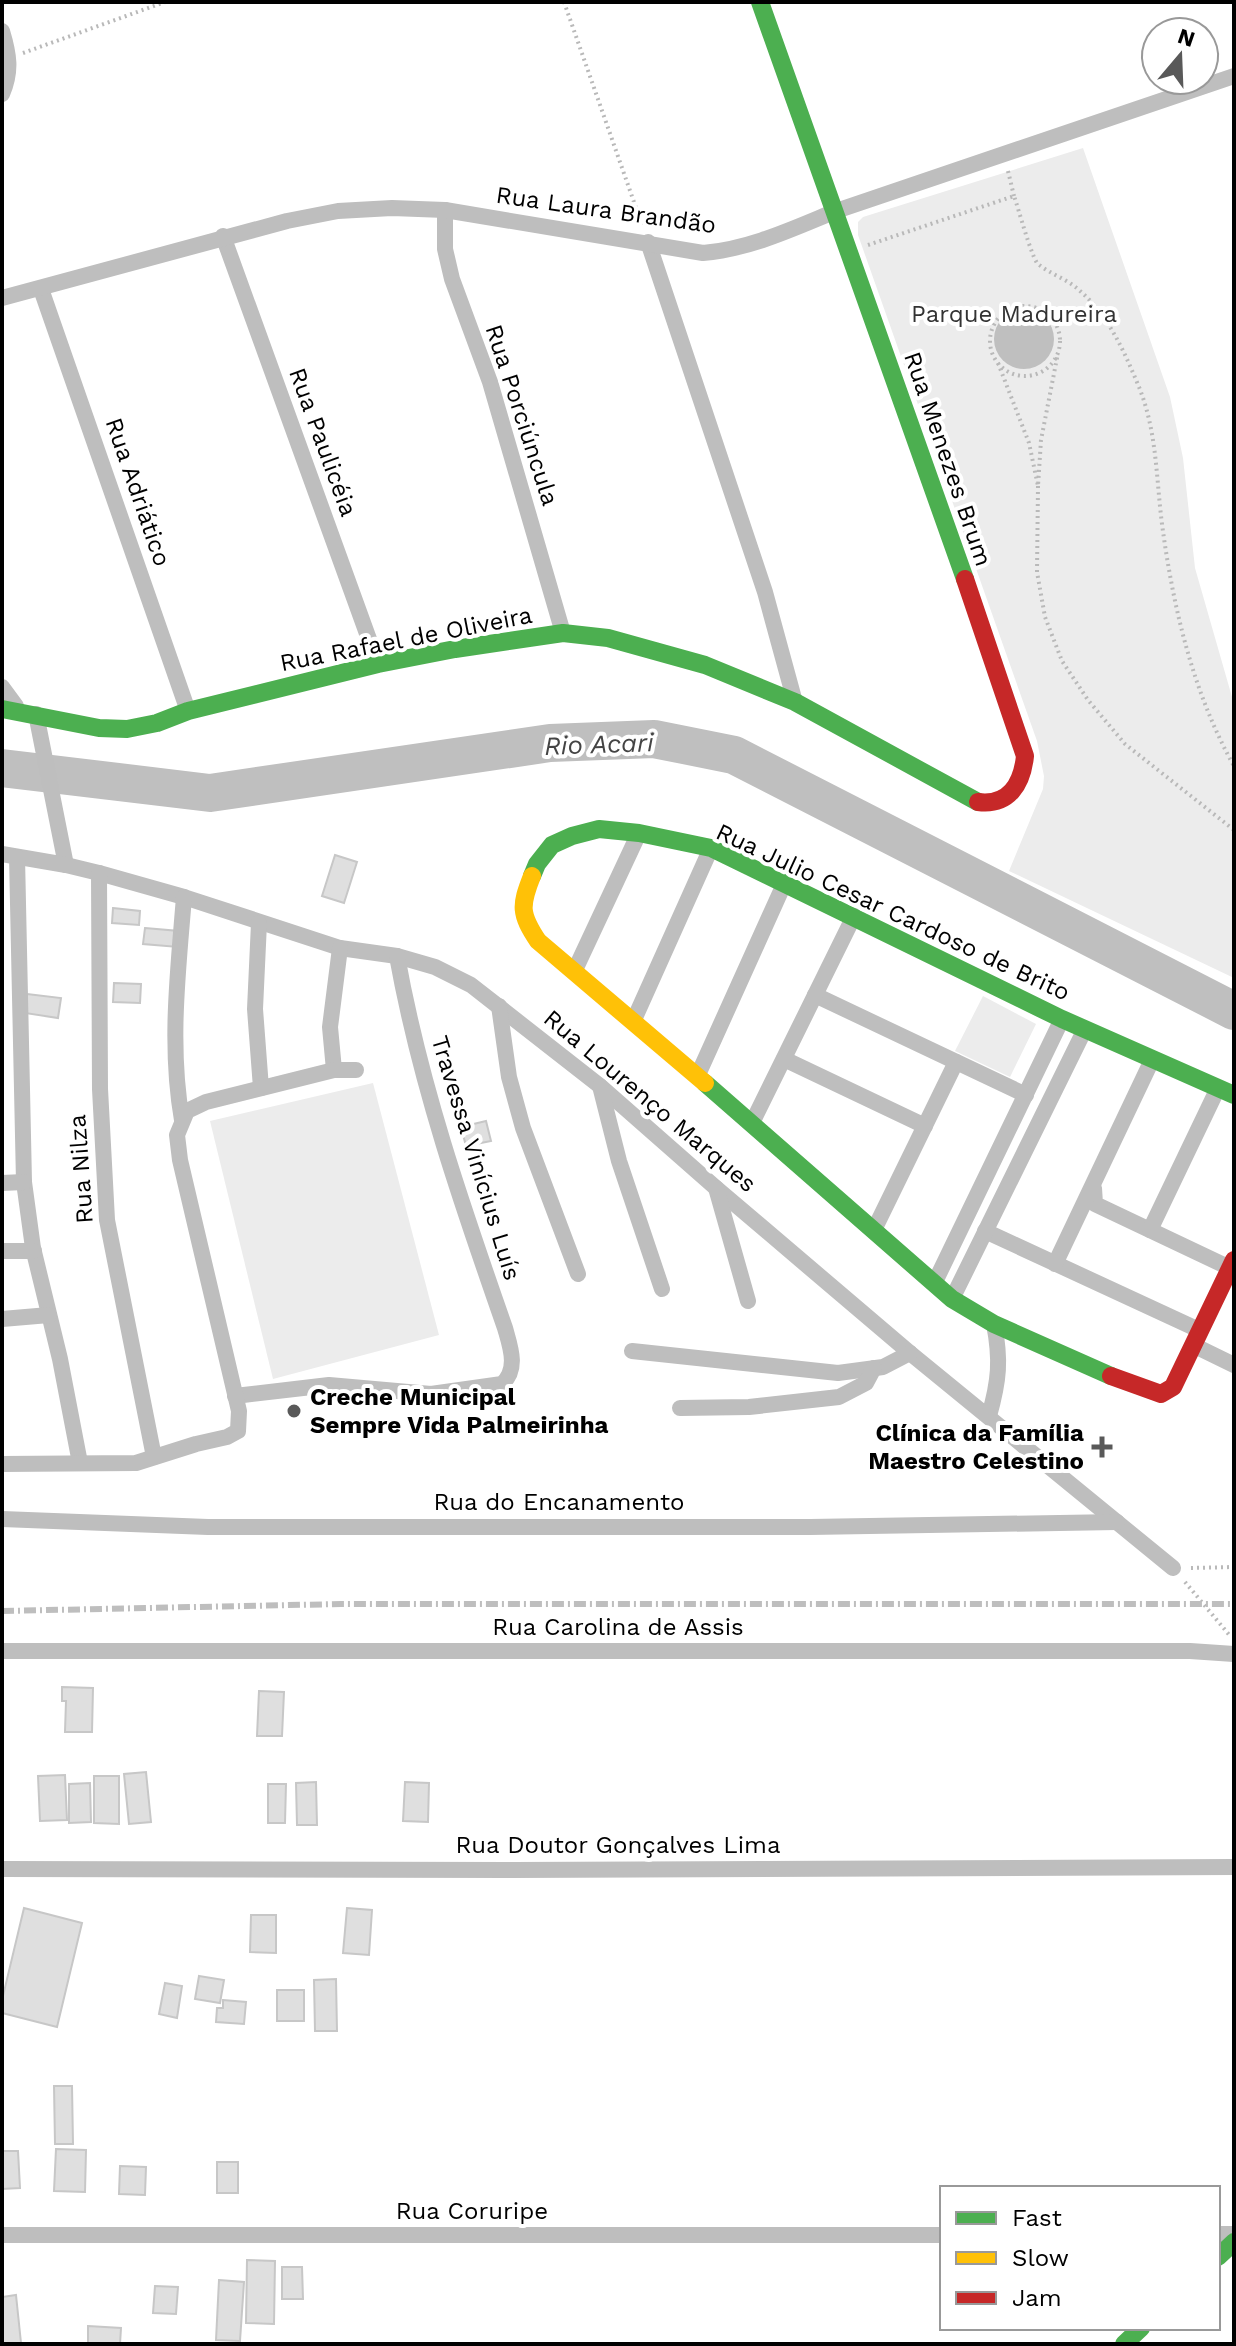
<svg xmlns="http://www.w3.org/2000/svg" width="1236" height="2346" viewBox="0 0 1236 2346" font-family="'Work Sans',sans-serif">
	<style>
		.green { fill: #ececec }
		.water { fill: #bfbfbf }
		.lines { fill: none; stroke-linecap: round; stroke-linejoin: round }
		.river { stroke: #bfbfbf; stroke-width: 38 }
		.building { fill: #dfdfdf; stroke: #c7c7c7; stroke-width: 2 }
		.path { stroke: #b9b9b9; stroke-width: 4; stroke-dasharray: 2 4; stroke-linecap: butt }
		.street { stroke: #bebebe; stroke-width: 16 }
		.fast { stroke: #4caf50; stroke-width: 18 }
		.slow { stroke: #ffc107; stroke-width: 18 }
		.jam { stroke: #c62828; stroke-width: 18 }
		.rail { stroke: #bebebe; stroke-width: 6; stroke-dasharray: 12 4 2 4; stroke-linecap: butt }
		.poi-dot { fill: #595959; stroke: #fff; stroke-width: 3 }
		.labels { text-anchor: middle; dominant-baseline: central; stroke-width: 8; stroke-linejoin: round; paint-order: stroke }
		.street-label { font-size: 24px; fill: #000; stroke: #fff }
		.park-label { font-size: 24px; fill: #333; stroke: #fff }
		.poi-label { font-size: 24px; font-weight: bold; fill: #000; stroke: #fff; text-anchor: start }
		.water-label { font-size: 26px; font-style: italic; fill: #444; stroke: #fff }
	</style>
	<rect width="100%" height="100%" fill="#fff"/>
	<g class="green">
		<polygon points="1083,148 1170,397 1183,458 1195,568 1234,704 1234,978 1009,871 1043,789 1044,776 1037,741 858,235 858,222 863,217"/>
		<polygon points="983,996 1036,1024 1010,1077 955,1051"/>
		<polygon points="373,1083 439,1335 273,1379 210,1121"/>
	</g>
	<circle class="water" cx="1024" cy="339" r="30"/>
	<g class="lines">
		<polyline class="river" points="2,768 210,793 550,743 654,739 734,755 1234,1011"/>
	</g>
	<g class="building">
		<polygon points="335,855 357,862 344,903 322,896"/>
		<polygon points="113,908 140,911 139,925 112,923"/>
		<polygon points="145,928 179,931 178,947 143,944"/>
		<polygon points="114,983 141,984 140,1003 113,1002"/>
		<polygon points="27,994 61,998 58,1018 25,1013"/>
		<polygon points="486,1121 491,1141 466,1146 461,1127"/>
		<polygon points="62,1687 93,1688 92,1732 65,1732 66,1701 62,1701"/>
		<polygon points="259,1691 284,1692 282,1736 257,1736"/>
		<polygon points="146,1772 151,1822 129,1824 124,1774"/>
		<polygon points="65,1775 67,1820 40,1821 38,1776"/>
		<polygon points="94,1776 119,1776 119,1824 94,1823"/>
		<polygon points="316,1782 317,1825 297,1825 296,1783"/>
		<polygon points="405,1782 429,1783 428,1822 403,1821"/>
		<polygon points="90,1783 91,1822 69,1823 69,1784"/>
		<polygon points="268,1784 286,1784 285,1823 268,1823"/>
		<polygon points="24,1908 82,1923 57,2027 2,2013 2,2000"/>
		<polygon points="347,1908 372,1910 369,1955 343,1953"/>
		<polygon points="251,1915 276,1915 276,1953 250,1952"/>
		<polygon points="199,1976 224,1980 220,2003 195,1999"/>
		<polygon points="336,1979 337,2031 315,2031 314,1980"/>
		<polygon points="165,1983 182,1986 177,2018 159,2014"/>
		<rect x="277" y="1990" width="27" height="31"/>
		<polygon points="223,2000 246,2002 244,2024 216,2022 217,2008 223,2008"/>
		<polygon points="54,2086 72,2086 73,2144 55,2144"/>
		<polygon points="56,2149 86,2150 85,2192 54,2191"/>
		<polygon points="2,2151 18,2151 20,2188 2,2189"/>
		<rect x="217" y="2162" width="21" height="31"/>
		<polygon points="120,2166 146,2167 145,2195 119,2194"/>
		<polygon points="247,2260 275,2261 274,2324 246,2323"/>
		<polygon points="282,2267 302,2267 303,2299 282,2299"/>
		<polygon points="219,2280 244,2282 240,2341 216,2340"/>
		<polygon points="155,2286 178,2287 176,2314 153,2313"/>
		<polygon points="16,2295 21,2343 2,2344 2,2297"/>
		<polygon points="88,2326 121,2328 120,2344 88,2344"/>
	</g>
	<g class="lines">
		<g class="path">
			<polyline points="564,2 642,225"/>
			<polyline points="23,53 165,2"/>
			<polyline points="1008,171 1014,196"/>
			<path d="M868,245L1014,196C1018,207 1032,259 1038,264C1050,274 1067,279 1079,290C1109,316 1124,351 1139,387C1157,432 1156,477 1162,524C1173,607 1193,693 1234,766"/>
			<circle cx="1025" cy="341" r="35"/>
			<polyline points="998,363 1029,443 1038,486 1041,440 1058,353"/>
			<polyline points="1038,486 1037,572 1045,617 1062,661 1088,700 1125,744 1234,830"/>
			<polyline points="1191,1568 1234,1567"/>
			<polyline points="1185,1582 1231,1637"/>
		</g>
		<g class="street">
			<path d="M2,31C9,54 12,71 2,94"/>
			<polyline points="445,210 445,249 452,279 490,382 563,633"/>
			<polyline points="223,236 378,664"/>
			<polyline points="648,242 765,592 795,702"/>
			<polyline points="41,289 188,711"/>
			<path d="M2,298L287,221L338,211L392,208L445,210L703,253C750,249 792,229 836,211L1234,76"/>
			<polyline points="2,687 16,706"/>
			<polyline points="36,714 66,865"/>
			<polyline points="2,854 66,865 99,873 184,897 340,948 397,956 435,967 471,985 600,1086 716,1188 910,1353 1173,1568"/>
			<polyline points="17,857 24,1182 33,1248 60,1359 80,1463"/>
			<polyline points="99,873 100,1089 107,1220 154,1457"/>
			<polyline points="259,923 255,1009 261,1088"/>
			<polyline points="574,972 639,833"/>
			<polyline points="815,995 1026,1095"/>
			<polyline points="499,1006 509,1077 523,1128 578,1274"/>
			<polyline points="633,1022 711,848"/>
			<polyline points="784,1059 925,1126"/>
			<polyline points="334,1070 330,1027 340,948"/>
			<polyline points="697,1077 785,882"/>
			<polyline points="600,1086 619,1161 662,1289"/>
			<path d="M182,1120C169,1046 178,972 184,897"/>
			<polyline points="752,1123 854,916"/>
			<polyline points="2,1183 24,1182"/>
			<polyline points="716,1188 748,1301"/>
			<polyline points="1094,1188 1095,1204 1230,1268"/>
			<polyline points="874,1230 956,1062"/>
			<polyline points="1150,1230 1218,1088"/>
			<polyline points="985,1231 1199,1330"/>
			<polyline points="2,1251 34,1251"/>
			<polyline points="1055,1264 1152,1060"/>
			<polyline points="934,1284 1062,1019"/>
			<polyline points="952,1299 1085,1029"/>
			<polyline points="2,1319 49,1315"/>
			<polyline points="1193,1345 1234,1365"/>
			<polyline points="632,1351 838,1373 883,1367 910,1353"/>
			<path d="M235,1396L329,1385L431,1394L502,1384C519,1369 510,1346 505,1328C462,1205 420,1084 397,956"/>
			<polyline points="680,1408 749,1407 839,1397 866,1383 874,1368"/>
			<path d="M989,1416C999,1381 1001,1360 994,1324"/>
			<polyline points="2,1464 136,1463 196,1444 227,1437 238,1431 239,1411 180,1160 177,1135 187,1111 206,1102 334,1070 356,1070"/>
			<polyline points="2,1519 208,1527 810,1527 1117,1522"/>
			<polyline points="2,1651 1190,1651 1234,1654"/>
			<polyline points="2,1869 513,1870 1234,1867"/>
			<polyline points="1218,2234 1234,2234"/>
			<polyline points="2,2235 942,2235"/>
		</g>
		<g class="fast">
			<polyline points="760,2 965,579"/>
			<polyline points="2,709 99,728 127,729 157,723 188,711 378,664 455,649 563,633 608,638 705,665 795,702 978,802"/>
			<polyline points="532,876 537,864 552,845 572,836 599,829 639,833 711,848 1062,1019 1234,1095"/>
			<polyline points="705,1083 952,1299 994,1324 1111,1376"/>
			<polyline points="1218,2257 1234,2242"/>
			<polyline points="1124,2344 1141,2328"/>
		</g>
		<path class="slow" d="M532,876C520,906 520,914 538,941L705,1083"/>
		<g class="jam">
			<path d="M965,579L1025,756C1022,784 1009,806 978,802"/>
			<polyline points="1111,1376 1161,1394 1173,1387 1234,1260"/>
		</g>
		<polyline class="rail" points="2,1611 341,1604 1234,1604"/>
	</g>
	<g class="poi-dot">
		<circle cx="294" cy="1411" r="8"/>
		<path d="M1098 1435h8v8h8v8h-8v8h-8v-8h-8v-8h8z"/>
	</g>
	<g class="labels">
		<g class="street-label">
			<text transform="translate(606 210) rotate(8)">Rua Laura Brandão</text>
			<text transform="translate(522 415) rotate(72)">Rua Porciúncula</text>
			<text transform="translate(323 442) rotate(70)">Rua Paulicéia</text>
			<text transform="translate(948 459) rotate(71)">Rua Menezes Brum</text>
			<text transform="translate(138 492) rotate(71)">Rua Adriático</text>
			<text transform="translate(406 639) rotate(-11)">Rua Rafael de Oliveira</text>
			<text transform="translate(893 912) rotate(25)">Rua Julio Cesar Cardoso de Brito</text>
			<text transform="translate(650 1101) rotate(40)">Rua Lourenço Marques</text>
			<text transform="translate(476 1158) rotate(73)">Travessa Vinícius Luís</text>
			<text transform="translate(81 1169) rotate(-94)">Rua Nilza</text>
			<text x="559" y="1502">Rua do Encanamento</text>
			<text x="618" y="1627">Rua Carolina de Assis</text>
			<text x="618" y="1845">Rua Doutor Gonçalves Lima</text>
			<text x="472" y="2211">Rua Coruripe</text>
		</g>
		<g class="park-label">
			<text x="1014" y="314">Parque Madureira</text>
		</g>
		<g class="poi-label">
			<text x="310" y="1397">Creche Municipal<tspan x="310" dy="28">Sempre Vida Palmeirinha</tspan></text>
			<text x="1084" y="1433" text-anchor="end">Clínica da Família<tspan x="1084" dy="28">Maestro Celestino</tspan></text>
		</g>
		<g class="water-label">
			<text transform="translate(599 744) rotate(-2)">Rio Acari</text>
		</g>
	</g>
	<rect width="1236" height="2346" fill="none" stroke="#000000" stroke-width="8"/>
	<rect x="940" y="2186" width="280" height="144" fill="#ffffff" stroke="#999999" stroke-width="2"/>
	<rect x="956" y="2212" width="40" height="12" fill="#4caf50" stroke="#999999" stroke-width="2"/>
	<text x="1012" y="2226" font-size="24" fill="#000000">Fast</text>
	<rect x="956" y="2252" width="40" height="12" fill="#ffc107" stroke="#999999" stroke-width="2"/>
	<text x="1012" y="2266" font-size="24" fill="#000000">Slow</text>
	<rect x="956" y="2292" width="40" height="12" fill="#c62828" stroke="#999999" stroke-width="2"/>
	<text x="1012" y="2306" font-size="24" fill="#000000">Jam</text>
	<g transform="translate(1180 56) rotate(19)"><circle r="38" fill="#ffffff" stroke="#999999" stroke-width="2"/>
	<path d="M0-6L14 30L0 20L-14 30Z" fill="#595959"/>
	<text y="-12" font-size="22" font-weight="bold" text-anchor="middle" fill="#000000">N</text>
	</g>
</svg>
